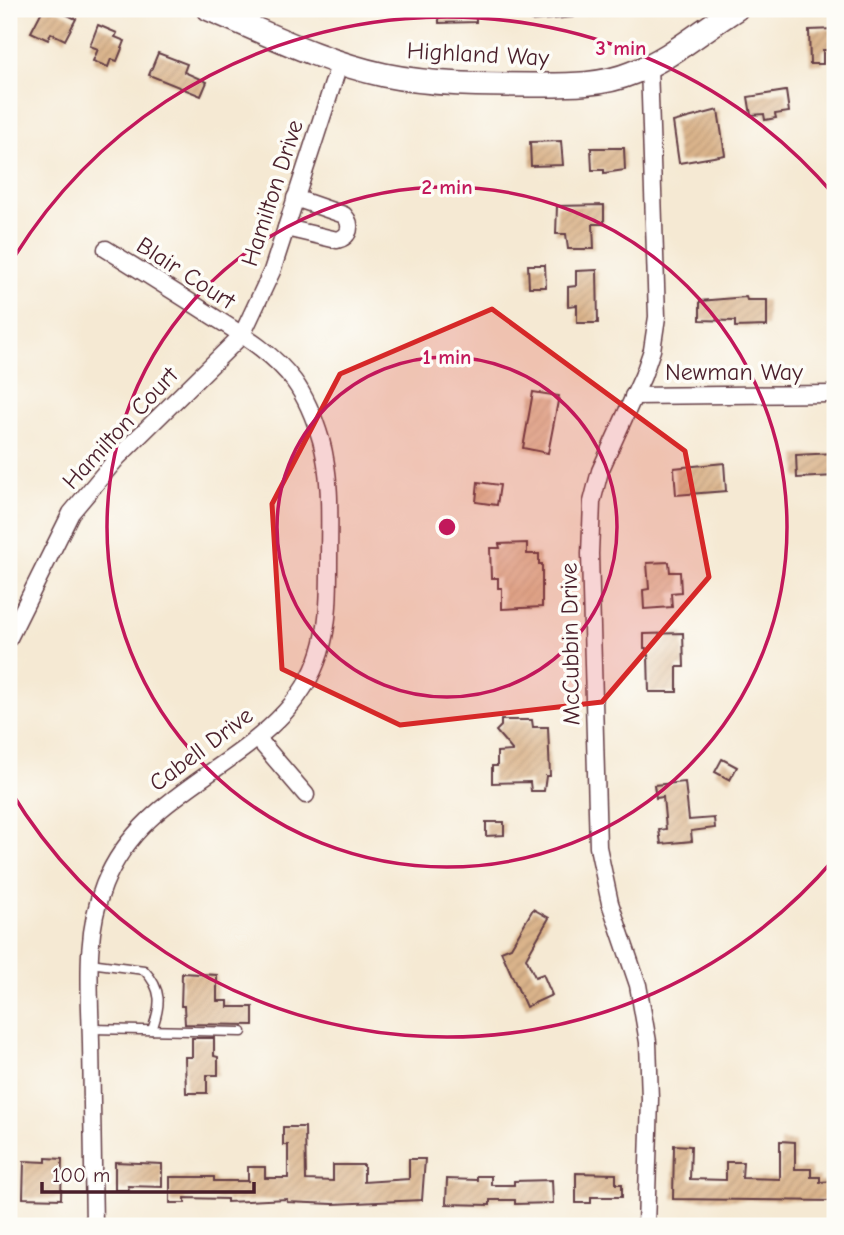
<svg xmlns="http://www.w3.org/2000/svg" width="844" height="1235" viewBox="0 0 844 1235" font-family="'Comic Neue',sans-serif">
	<style>
		.building { fill: url(#building-hatch) }
		.lines { fill: none; stroke-linecap: round; stroke-linejoin: round }
		.lane-casing { stroke: #643d44; stroke-width: 11 }
		.street-casing { stroke: #643d44; stroke-width: 19 }
		.secondary-casing { stroke: #643d44; stroke-width: 26 }
		.lane { stroke: #fff; stroke-width: 8 }
		.street { stroke: #fff; stroke-width: 16 }
		.secondary { stroke: #fff; stroke-width: 23 }
		.marked { fill: #d62828; fill-opacity: 0.2; stroke: #d62828; stroke-width: 5; stroke-linejoin: round }
		.ring { fill: none; stroke: #c2185b; stroke-width: 3.5 }
		.labels { text-anchor: middle; dominant-baseline: central; stroke-width: 7; stroke-linejoin: round; paint-order: stroke }
		.street-label { font-size: 24px; fill: #4a1f2b; stroke: #fdfcf7 }
		.centre { fill: #c2185b; stroke: #fdfcf7; stroke-width: 3.5 }
		.ring-label { font-size: 21px; text-anchor: middle; font-weight: bold; fill: #c2185b; stroke: #fdfcf7; stroke-width: 7; stroke-linejoin: round; paint-order: stroke }
	</style>
	<defs>
		<pattern id="building-hatch" width="6" height="6" patternUnits="userSpaceOnUse" patternTransform="scale(1.75)"><rect width="6" height="6" fill="#dab48b"/><path d="M-1 1l2-2M0 6l6-6M5 7l2-2" fill="none" stroke="#bd9a78"/></pattern>
	</defs>
	<rect width="100%" height="100%" fill="#fdfcf7"/>
	<filter id="ink" filterUnits="userSpaceOnUse"><feTurbulence type="fractalNoise" baseFrequency=".0143" numOctaves="2"/><feDisplacementMap in="SourceGraphic" scale="14" xChannelSelector="R" yChannelSelector="G"/><feConvolveMatrix kernelMatrix="1 2 1 2 8 2 1 2 1" color-interpolation-filters="sRGB"/></filter>
	<filter id="wash" filterUnits="userSpaceOnUse"><feTurbulence type="fractalNoise" baseFrequency=".00686" numOctaves="4" result="noise"/><feDisplacementMap in="SourceGraphic" scale="28" xChannelSelector="R" yChannelSelector="G"/><feGaussianBlur stdDeviation="1.57" result="paint"/><feColorMatrix in="noise" values="0 0 0 0 0 0 0 0 0 0 0 0 0 0 0 0 0 1.4 0 .05"/><feComposite in="paint" operator="in"/></filter>
	<g filter="url(#wash)">
		<rect width="100%" height="100%" fill="#f5e9d3"/>
		<g id="blocks">
			<g class="building">
				<polygon points="43,9 55,9 76,19 65,40 51,33 48,40 31,32"/>
				<polygon points="439,9 476,9 476,22 439,23"/>
				<polygon points="530,9 574,9 574,17 531,21"/>
				<polygon points="98,25 117,33 115,37 125,41 117,61 111,59 108,67 93,61 98,49 90,46"/>
				<polygon points="835,29 835,50 823,50 823,64 810,64 809,30"/>
				<polygon points="158,53 187,64 184,72 207,82 201,96 149,75"/>
				<polygon points="786,91 789,112 775,114 776,118 765,120 764,114 751,115 748,97"/>
				<polygon points="718,110 725,155 679,163 673,122"/>
				<polygon points="561,141 563,165 531,166 530,142"/>
				<polygon points="591,148 624,148 625,170 604,173 604,170 592,170"/>
				<polygon points="604,205 604,224 593,224 594,249 568,249 566,234 556,234 557,206"/>
				<polygon points="528,265 545,265 546,287 529,287"/>
				<polygon points="597,270 598,323 577,323 577,305 568,306 568,287 576,286 576,271"/>
				<polygon points="746,297 747,300 767,300 767,326 735,327 735,321 700,320 700,301"/>
				<polygon points="533,392 559,396 548,453 523,448"/>
				<polygon points="835,453 835,476 797,478 796,455"/>
				<polygon points="724,463 726,491 676,495 674,468"/>
				<polygon points="478,482 500,485 497,505 476,502"/>
				<polygon points="527,543 527,554 539,554 539,564 542,564 542,607 502,609 502,588 498,588 498,578 491,578 490,548 500,548 499,544"/>
				<polygon points="669,562 670,572 680,572 681,592 671,593 672,607 644,609 643,590 649,589 647,563"/>
				<polygon points="683,633 684,667 677,667 677,692 649,692 648,655 646,655 646,648 644,648 644,634"/>
				<polygon points="501,720 532,720 533,727 548,727 550,776 546,776 544,791 531,791 530,782 492,783 492,766 497,766 497,752 513,751 496,731 501,726"/>
				<polygon points="722,759 737,767 730,780 715,772"/>
				<polygon points="685,782 689,820 714,818 715,828 691,831 692,841 661,844 659,830 666,829 663,797 656,798 654,785"/>
				<polygon points="486,822 504,822 504,835 486,836"/>
				<polygon points="533,909 549,918 526,958 535,977 543,974 552,995 526,1007 501,951 511,947"/>
				<polygon points="182,973 217,975 217,1001 228,1001 228,1007 253,1007 253,1025 185,1024 184,1006 181,1006"/>
				<polygon points="192,1038 214,1038 214,1056 218,1057 218,1075 207,1075 207,1093 186,1093 185,1057 192,1057"/>
				<polygon points="283,1127 305,1127 306,1180 333,1181 333,1165 364,1165 364,1182 409,1179 409,1159 425,1159 422,1200 333,1204 287,1202 287,1199 227,1202 227,1199 185,1198 185,1203 170,1203 170,1177 214,1177 214,1181 248,1181 248,1167 265,1167 265,1178 288,1178 288,1145 283,1145"/>
				<polygon points="780,1141 795,1142 795,1169 811,1169 811,1177 820,1177 820,1182 835,1181 835,1201 673,1199 674,1145 691,1146 690,1179 726,1180 726,1162 743,1162 742,1178 780,1179"/>
				<polygon points="46,1158 62,1159 61,1199 23,1198 24,1161 46,1162"/>
				<polygon points="115,1162 162,1164 162,1187 128,1186 129,1190 115,1190"/>
				<polygon points="576,1173 616,1174 616,1184 622,1184 622,1197 591,1197 591,1203 576,1203"/>
				<polygon points="477,1176 491,1176 491,1185 514,1185 514,1181 552,1180 553,1203 515,1204 515,1200 490,1200 490,1205 446,1204 447,1179 477,1180"/>
			</g>
		</g>
	</g>
	<g filter="url(#ink)">
		<use href="#blocks" fill-opacity="0" stroke="#643d44" stroke-width="2"/>
		<g class="lines">
			<defs>
				<g id="lane">
					<path d="M90,963L144,970C163,990 161,1005 152,1030"/>
					<polyline points="91,1029 242,1032"/>
				</g>
				<g id="street">
					<path d="M286,228L337,240C350,237 353,225 344,215L295,198"/>
					<polyline points="633,396 835,394"/>
					<polyline points="9,638 71,513 118,457 242,335 272,271 340,62"/>
					<polyline points="258,739 306,795"/>
					<path d="M94,1226C93,1165 92,1104 91,1043C90,990 84,935 104,885C139,798 226,776 285,712C327,666 329,623 329,564C329,523 332,480 321,440C315,420 307,399 294,381C272,351 237,332 206,312C173,291 140,270 106,249"/>
					<polyline points="646,1226 650,1099 648,1042 638,985 610,903 598,847 590,554 592,502 600,471 643,376 652,350 657,317 649,65"/>
				</g>
				<path id="secondary" d="M209,9C266,33 323,62 384,75C432,85 483,85 532,85C565,85 601,86 632,73C670,59 702,30 736,9"/>
			</defs>
			<use href="#lane" class="lane-casing"/>
			<use href="#street" class="street-casing"/>
			<use href="#secondary" class="secondary-casing"/>
			<use href="#lane" class="lane"/>
			<use href="#street" class="street"/>
			<use href="#secondary" class="secondary"/>
		</g>
	</g>
	<path class="marked" d="M492,309L685,451L709,577L602,702L400,725L282,669L272,504L340,374Z"/>
	<g class="ring">
		<circle cx="447" cy="527" r="170"/>
		<circle cx="447" cy="527" r="340"/>
		<path d="M835 858A510 510 0 0 1 10 790M10 264A510 510 0 0 1 835 196"/>
	</g>
	<g class="labels">
		<g class="street-label">
			<text transform="translate(478 54) rotate(3)">Highland Way</text>
			<text transform="translate(272 193) rotate(-72)">Hamilton Drive</text>
			<text transform="translate(186 273) rotate(33)">Blair Court</text>
			<text x="734" y="372">Newman Way</text>
			<text transform="translate(120 428) rotate(-47)">Hamilton Court</text>
			<text transform="translate(570 644) rotate(-91)">McCubbin Drive</text>
			<text transform="translate(201 749) rotate(-37)">Cabell Drive</text>
		</g>
	</g>
	<circle cx="447" cy="527" r="10" class="centre"/>
	<g class="ring-label">
		<text x="621" y="55">3 min</text>
		<text x="447" y="194">2 min</text>
		<text x="447" y="364">1 min</text>
	</g>
	<rect width="844" height="1235" fill="none" stroke="#fdfcf7" stroke-width="35"/>
	<path d="M42 1182v10h212v-10" fill="none" stroke="#4a1f2b" stroke-width="3.5"/>
	<text x="52" y="1182" font-size="21" fill="#4a1f2b" stroke="#fdfcf7" stroke-width="5" paint-order="stroke">100 m</text>
</svg>
